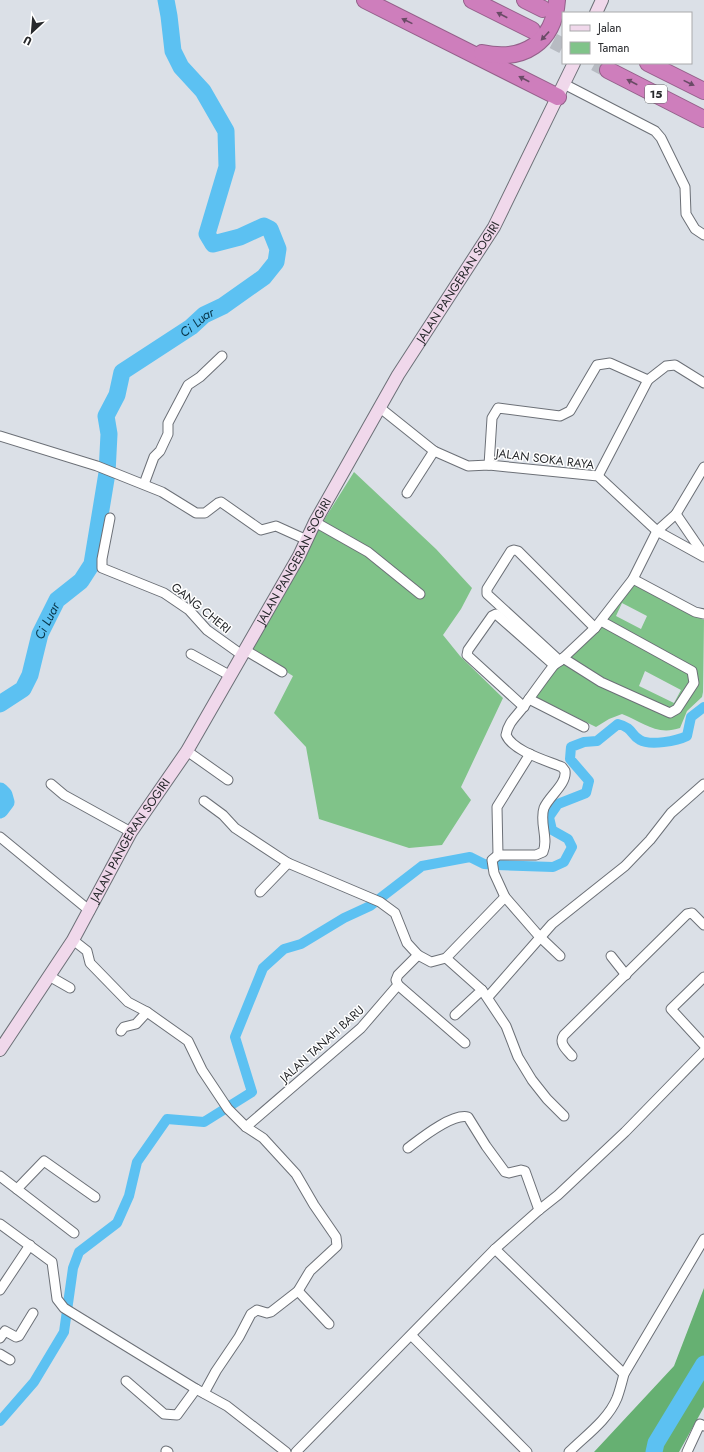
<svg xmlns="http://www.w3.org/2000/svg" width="704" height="1452" viewBox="0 0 704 1452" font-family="Jost,sans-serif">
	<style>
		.green { fill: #80c389; fill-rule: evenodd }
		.forest { fill: #66b072 }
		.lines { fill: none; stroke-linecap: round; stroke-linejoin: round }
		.canal { stroke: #5cc1f2; stroke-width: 10 }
		.river { stroke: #5cc1f2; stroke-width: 17 }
		.highway-tunnel { stroke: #b7bbc2; stroke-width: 16; stroke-dasharray: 16 8; stroke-linecap: butt }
		.street-casing { stroke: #6c7077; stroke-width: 11 }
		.secondary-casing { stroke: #6c7077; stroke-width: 14 }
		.highway-casing { stroke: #94608a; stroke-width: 18 }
		.street { stroke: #fff; stroke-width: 9 }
		.secondary { stroke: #f0d8eb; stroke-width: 12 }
		.highway { stroke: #ce7ebc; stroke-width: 16 }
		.oneway { fill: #6a4b66 }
		.labels { text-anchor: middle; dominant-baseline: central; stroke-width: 3; stroke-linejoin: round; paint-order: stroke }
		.shield { fill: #fff; stroke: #68696b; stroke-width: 1 }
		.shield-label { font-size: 11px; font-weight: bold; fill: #27292c }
		.street-label { font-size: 12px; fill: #27292c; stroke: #fff }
		.water-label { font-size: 13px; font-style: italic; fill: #09374b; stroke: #fff }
	</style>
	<rect width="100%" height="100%" fill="#dbe0e7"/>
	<g class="green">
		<polygon points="354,472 436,549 472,588 461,609 443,635 460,656 503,698 461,787 471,800 442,845 409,848 319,819 306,747 274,713 293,676 245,646"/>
		<path d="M634,586H638L704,620L703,692L702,697L687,711L680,728C656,736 643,722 622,714L609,719L596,727L535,697L536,690ZM622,603L647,616L641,629L616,616ZM645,671L681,690L674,703L639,686Z"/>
	</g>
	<polygon class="forest" points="704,1288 704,1407 679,1452 594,1452 674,1366"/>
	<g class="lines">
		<path class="canal" d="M0,1421L34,1382L64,1332L73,1268L79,1252L117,1223L129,1196L137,1162L167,1119L204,1122L252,1092L235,1037L263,968L284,949L301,944L344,918L370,906L422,866L470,857L484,864L497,865L553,867L564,862L572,847L568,839L552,830L549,817L558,804L586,793L589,781L570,759L571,747L584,742L597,741L618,724C634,728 630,735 640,740C650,746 677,741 687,736L691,717L704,707"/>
		<g class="river">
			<path id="s1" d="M0,704L23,689L30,675L40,634L57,600L81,581L92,564L107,473L109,434L106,416L117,395L122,372L191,327L204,315L223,306L264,277L276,262L278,249L270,229L264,226L240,237L213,244L207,234L227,167L226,131L203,91L181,67L173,51L169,16L166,0"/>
			<polyline points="0,791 4,795 6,802 0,810"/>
			<polyline points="654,1452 656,1443 704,1364"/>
		</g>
		<g class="highway-tunnel">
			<polyline points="532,30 563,46"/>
			<polyline points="595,63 608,70"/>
		</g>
		<defs>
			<g id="street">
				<polyline points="564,84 655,131 661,138 685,187 686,214 695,229 704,235"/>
				<polyline points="379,407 434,451 468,466 489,465 598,476 657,531 704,557"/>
				<polyline points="0,436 97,466 162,492 196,513 205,513 218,503 221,502 261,530 276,526 307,540"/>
				<polyline points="489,465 492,418 498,408 560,416 570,411 597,365 610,363 648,380"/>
				<polyline points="598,476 648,380 666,366 675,365 704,383"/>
				<polyline points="144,484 154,457 160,451 168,434 168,423 188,385 200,377 222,356"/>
				<polyline points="407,493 434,451"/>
				<polyline points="676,514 704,555"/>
				<polyline points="110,518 102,559 102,568 164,593 189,610 207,630 242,655"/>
				<polyline points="315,522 368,552 420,594"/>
				<polyline points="633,579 695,612 704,614"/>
				<polyline points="245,650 282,672"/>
				<polyline points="191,654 229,675"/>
				<polyline points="563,658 601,682 670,713 677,709 694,683 692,671 601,621"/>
				<polyline points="560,661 487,594 487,589 511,551 514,550 518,551 595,628"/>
				<polyline points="529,699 584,727"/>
				<polyline points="524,707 467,655 468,650 492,616 496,614 554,665"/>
				<polyline points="187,751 228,780"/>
				<polyline points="51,784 64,795 131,832"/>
				<polyline points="204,801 223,815 235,828 288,863 380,902 395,913 407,943 418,955 431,962 446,958 505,897"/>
				<polyline points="0,837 90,911"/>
				<polyline points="498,855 497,807 530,754"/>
				<polyline points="260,892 288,863"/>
				<polyline points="73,940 87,951 90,963 128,1002 147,1012 188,1041 202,1070 228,1109 246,1127 263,1138 296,1174 314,1205 336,1237 337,1246 310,1271 298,1291 271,1312 267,1313 257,1310 251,1314 239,1337 216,1371 204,1393"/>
				<path d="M560,956L539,936L505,897L494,873L492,860L498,855H536L543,852C549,839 539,822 544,808C549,796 567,784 565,771L562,767C545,760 513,751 506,735C508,722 517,716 524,706C534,692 544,678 554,665L560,661L595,628L633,579L657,531L676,514L704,467"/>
				<polyline points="611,956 626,975"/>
				<polyline points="446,958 482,990 455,1015"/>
				<polyline points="49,976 70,988"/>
				<polyline points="704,977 671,1009 704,1045"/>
				<polyline points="398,985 465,1043"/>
				<polyline points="482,990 506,1026 518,1057 532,1080 547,1099 564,1116"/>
				<polyline points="488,997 552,924 625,866 650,840 671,813 704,784"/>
				<polyline points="121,1031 124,1027 136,1024 147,1012"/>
				<path d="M572,1056C567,1050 558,1043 564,1035L687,914L692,913L704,925"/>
				<polyline points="246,1127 361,1028 398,985 396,980 398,975 418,955"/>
				<path d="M408,1148C420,1139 452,1113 468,1117L486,1146L505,1172L509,1173L521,1170L525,1171L539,1210"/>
				<polyline points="0,1176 74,1233"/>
				<polyline points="17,1189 44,1161 95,1197"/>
				<polyline points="0,1224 52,1262 57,1299 64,1308 196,1389 227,1406 286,1452"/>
				<polyline points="495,1249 624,1374"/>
				<polyline points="0,1290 30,1245"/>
				<polyline points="298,1291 329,1324"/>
				<polyline points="412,1336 527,1452"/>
				<polyline points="0,1338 5,1331 16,1337 19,1336 33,1313"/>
				<polyline points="0,1354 10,1360"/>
				<polyline points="126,1381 164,1414 177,1415 196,1389"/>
				<polyline points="166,1451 168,1452"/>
				<polyline points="296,1452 495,1249 539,1210 558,1195 625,1132 704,1051"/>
				<path d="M569,1452C585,1436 608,1420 617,1398C620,1390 622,1382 624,1374L704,1239"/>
				<polyline points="687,1452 700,1424 704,1426"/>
			</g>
			<g id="secondary">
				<polyline points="596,13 602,0"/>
				<path id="s2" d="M0,1050L73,940L131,832L187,751L299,556L315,522L398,375L494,227L574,63"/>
			</g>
			<g id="highway">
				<polyline points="365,0 558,97"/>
				<polyline points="472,0 532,30"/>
				<polyline points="525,0 543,9"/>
				<path d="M482,53C523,62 554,43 557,0"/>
				<polyline points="648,63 704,91"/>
				<polyline points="608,70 704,119"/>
			</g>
		</defs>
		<use href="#street" class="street-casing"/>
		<use href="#secondary" class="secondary-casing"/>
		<use href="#highway" class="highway-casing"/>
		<use href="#street" class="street"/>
		<use href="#secondary" class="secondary"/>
		<use href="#highway" class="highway"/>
	</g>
	<defs><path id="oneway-solid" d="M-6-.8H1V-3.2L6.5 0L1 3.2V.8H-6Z"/></defs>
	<g class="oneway">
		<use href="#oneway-solid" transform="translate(502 15) rotate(-153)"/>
		<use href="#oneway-solid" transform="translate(407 21) rotate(-154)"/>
		<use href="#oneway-solid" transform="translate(545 36) rotate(133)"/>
		<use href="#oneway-solid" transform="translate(524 79) rotate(-153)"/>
		<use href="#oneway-solid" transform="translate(632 82) rotate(-153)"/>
		<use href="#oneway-solid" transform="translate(689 83) rotate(26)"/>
	</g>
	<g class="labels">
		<rect class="shield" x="645" y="85" width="22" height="18" rx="3"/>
		<g class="shield-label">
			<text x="656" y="94">15</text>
		</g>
		<g class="street-label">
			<text stroke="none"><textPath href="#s2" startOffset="895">JALAN PANGERAN SOGIRI</textPath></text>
			<text transform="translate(545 459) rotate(7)">JALAN SOKA RAYA</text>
			<text stroke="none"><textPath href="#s2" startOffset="571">JALAN PANGERAN SOGIRI</textPath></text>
			<text transform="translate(201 608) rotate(39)">GANG CHERI</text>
			<text stroke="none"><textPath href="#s2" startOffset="247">JALAN PANGERAN SOGIRI</textPath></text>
			<text transform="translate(322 1044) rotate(-42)">JALAN TANAH BARU</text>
		</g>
		<g class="water-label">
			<text stroke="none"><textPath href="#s1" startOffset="461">Ci Luar</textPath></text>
			<text stroke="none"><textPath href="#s1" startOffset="100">Ci Luar</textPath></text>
		</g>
	</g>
	<rect x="562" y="12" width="130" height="52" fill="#ffffff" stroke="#a9a9ab"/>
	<rect x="570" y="25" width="20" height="6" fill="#f0d8eb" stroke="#a9a9ab"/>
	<text x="598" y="32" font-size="12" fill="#27292c">Jalan</text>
	<rect x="570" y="42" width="20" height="12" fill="#80c389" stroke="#a9a9ab"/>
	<text x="598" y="52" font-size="12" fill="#27292c">Taman</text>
	<g transform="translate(32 32) rotate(206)" stroke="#ffffff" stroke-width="3" paint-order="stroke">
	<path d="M0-3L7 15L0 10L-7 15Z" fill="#27292c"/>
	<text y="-6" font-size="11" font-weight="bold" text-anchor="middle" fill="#27292c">U</text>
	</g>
</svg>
